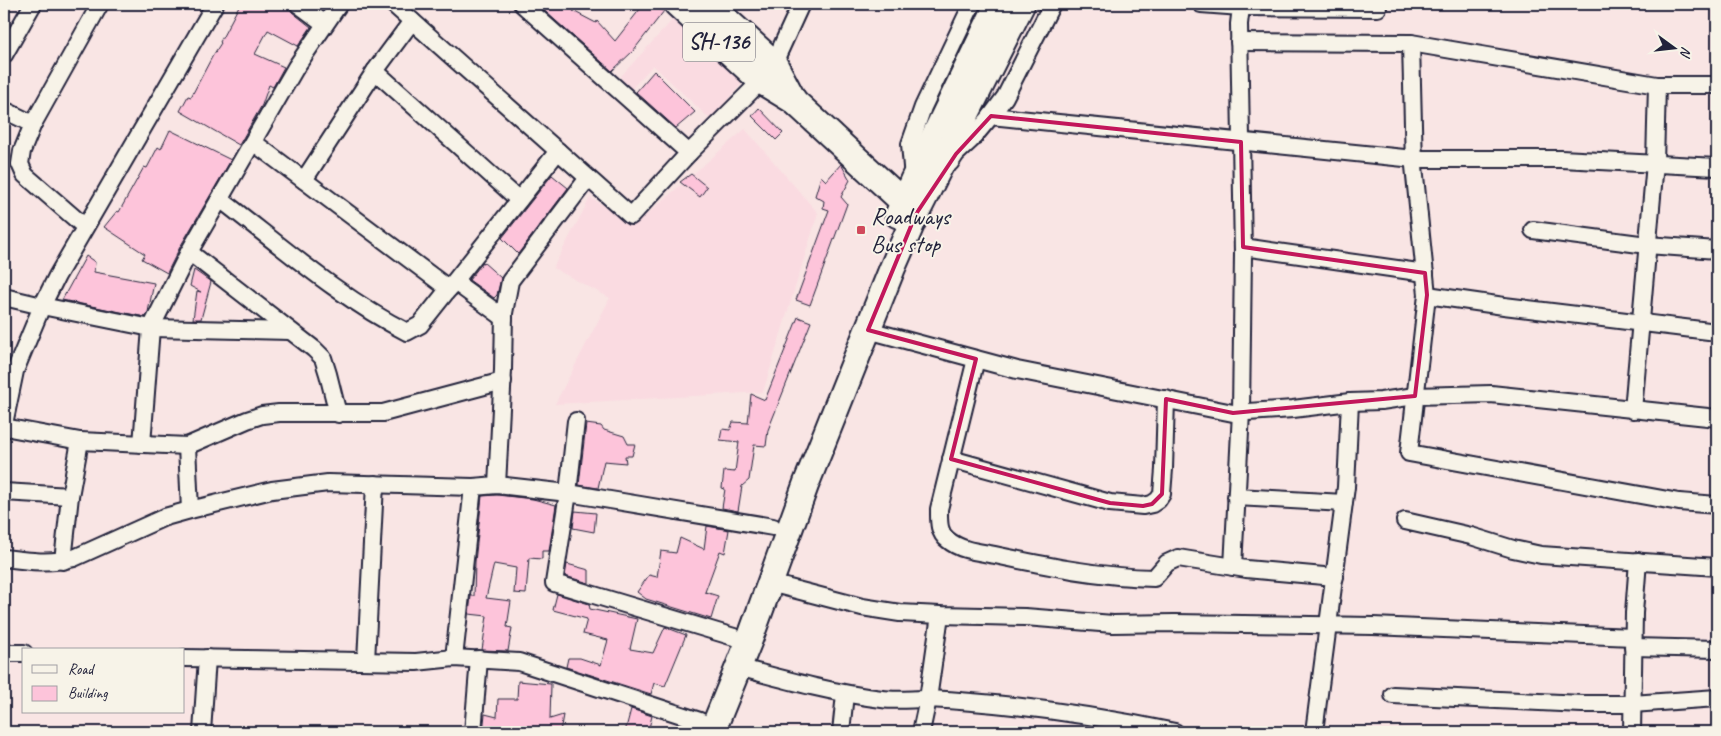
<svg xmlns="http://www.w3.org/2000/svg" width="1721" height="736" viewBox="0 0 1721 736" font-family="Caveat,sans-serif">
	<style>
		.built { fill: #fadbe1 }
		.building { fill: #fdc4da; stroke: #22223b }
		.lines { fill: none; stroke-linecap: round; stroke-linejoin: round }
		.minor-casing { stroke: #22223b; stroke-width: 20 }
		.primary-casing { stroke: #22223b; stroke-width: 29 }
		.minor { stroke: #f7f3e8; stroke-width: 16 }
		.primary { stroke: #f7f3e8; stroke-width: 25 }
		.marked { fill: none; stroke: #c2185b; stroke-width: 4; stroke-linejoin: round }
		.poi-dot { fill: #d1495b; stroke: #f7f3e8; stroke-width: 2 }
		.labels { text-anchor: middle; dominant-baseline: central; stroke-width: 4; stroke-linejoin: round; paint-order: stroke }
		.shield { fill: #f7f3e8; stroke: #62616f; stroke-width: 1 }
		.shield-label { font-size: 22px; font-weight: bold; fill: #22223b }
		.poi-label { font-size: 24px; fill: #22223b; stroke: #f7f3e8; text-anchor: start }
	</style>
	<rect width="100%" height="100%" fill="#f9e5e4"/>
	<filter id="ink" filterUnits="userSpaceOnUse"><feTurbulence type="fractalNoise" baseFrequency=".02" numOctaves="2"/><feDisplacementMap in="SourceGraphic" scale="10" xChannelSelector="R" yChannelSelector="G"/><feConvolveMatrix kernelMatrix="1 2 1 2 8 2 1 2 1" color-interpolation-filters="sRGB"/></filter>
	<g filter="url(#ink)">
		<g class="built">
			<polygon points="677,15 746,79 710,119 653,65 625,96 621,76"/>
			<polygon points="745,129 818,213 763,392 555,404 610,298 553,268 590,198 637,223"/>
		</g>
		<g class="building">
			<polygon points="240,4 288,4 292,12 311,27 298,46 268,30 255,54 284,67 273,87 269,85 262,105 239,145 180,111 188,96 191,97 212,57 221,43 220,42"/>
			<polygon points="537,4 578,4 573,11 596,23 597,21 615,41 644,4 664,11 633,51 612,71"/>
			<polygon points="654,71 695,112 676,128 636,92"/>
			<polygon points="759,108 783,133 776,140 752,116"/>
			<polygon points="170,130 231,160 180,247 167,273 142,259 145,254 104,227 117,211 119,212 144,167 147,168 158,147 161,149"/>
			<polygon points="841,164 850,180 841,197 847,204 810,305 796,300 829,210 823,208 824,201 815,196 821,176 826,181"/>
			<polygon points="691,174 707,187 700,197 680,182"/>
			<polygon points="552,175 568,188 518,254 502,238"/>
			<polygon points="86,256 95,262 94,272 154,283 148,312 145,317 62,300"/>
			<polygon points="483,262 501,278 497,295 494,298 469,280"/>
			<polygon points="194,270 211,282 201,319 193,319 197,291 201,292 190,286"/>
			<polygon points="798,317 811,322 768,430 766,446 754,445 749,480 742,486 738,511 722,508 725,489 722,488 724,471 735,472 739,442 720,440 722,429 730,430 733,422 748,423 751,394 765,400"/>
			<polygon points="586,424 601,426 604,430 624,436 628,444 635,444 632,456 625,456 626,463 604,461 598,488 579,485"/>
			<polygon points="497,495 533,499 556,505 549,551 542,551 542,559 529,558 526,594 514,593 516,568 494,564 486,598 511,601 507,627 512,628 508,651 482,650 487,616 469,614 471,596 474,596 475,562 482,496"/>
			<polygon points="575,511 596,513 594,532 573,528"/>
			<polygon points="707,526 729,530 725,553 720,551 705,592 718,596 711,619 646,599 637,592 649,575 657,577 661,551 676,553 680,538 704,549"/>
			<polygon points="567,564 589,570 589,583 565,576"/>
			<polygon points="557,594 589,604 590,609 637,619 630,649 653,653 665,627 686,635 665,686 654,683 651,694 566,667 568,658 580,658 601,665 608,640 583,634 587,619 553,610"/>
			<polygon points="518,681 551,684 550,719 563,715 560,732 483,732 485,714 497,717 498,699 517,699"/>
			<polygon points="631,709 652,716 648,732 625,732"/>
		</g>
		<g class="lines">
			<defs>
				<g id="minor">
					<polyline points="298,4 325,24"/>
					<polyline points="393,4 631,216 689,153 761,81"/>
					<polyline points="522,4 689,153"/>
					<polyline points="1201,4 1241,7 1239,24 1243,254 1241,412 1233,567"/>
					<polyline points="1241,7 1378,8"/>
					<polyline points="1239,42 1411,43 1414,166 1427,295 1409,453 1679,502 1717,505"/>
					<polyline points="1411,43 1657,85 1717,85"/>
					<polyline points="4,55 33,4"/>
					<polyline points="774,63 801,4"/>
					<polyline points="375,71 519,200"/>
					<polyline points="4,110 33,124"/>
					<polyline points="991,116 1414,159 1561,159 1717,167"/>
					<polyline points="253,142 449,289"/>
					<polyline points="950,163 956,154 971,140 991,116 1005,97 1052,4"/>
					<polyline points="913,178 910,144 923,107 972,4"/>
					<polyline points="304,180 375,71 412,21"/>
					<path d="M220,199C279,244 341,299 407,332L420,325L558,151"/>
					<polyline points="85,227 25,175 20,164 22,151 33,124 100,4"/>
					<polyline points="1533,230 1647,245 1717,250"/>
					<polyline points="1243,247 1425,273"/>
					<polyline points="189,252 314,349 323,358 328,374 338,414"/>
					<polyline points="455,282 504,318"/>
					<polyline points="1427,295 1504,306 1717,332"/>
					<polyline points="4,297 42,306 151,328 290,331"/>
					<polyline points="868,330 1017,370 1233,413 1293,409 1350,402 1381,401 1415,396 1491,394 1717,418"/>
					<path d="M976,359L939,509C939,520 938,533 948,540C961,551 980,552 995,555C1047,566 1101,577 1154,578L1167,563L1178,558L1246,569L1335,577"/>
					<polyline points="1633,410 1655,163 1657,85"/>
					<polyline points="576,421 568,493 554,583 734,637"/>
					<polyline points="4,424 15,371 42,306 57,276 215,4"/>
					<polyline points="4,427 80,441 187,446 247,420 262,415 279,413 383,413 503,381"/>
					<polyline points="142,444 151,328 189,252 296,67 339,4"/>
					<polyline points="187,446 190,510"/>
					<polyline points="951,459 1110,503 1143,506 1152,504 1158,500 1162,494 1164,469 1166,399"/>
					<polyline points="497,485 503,370 504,313 510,281 588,178"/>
					<polyline points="4,492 70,496"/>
					<polyline points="1236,497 1344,503"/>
					<polyline points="1405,521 1471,536 1513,549 1541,555 1717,567"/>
					<path d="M4,558C28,561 50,564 74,558L165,517L190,510L272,490L328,483L473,487L497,485L568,493L773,527"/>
					<polyline points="63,561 70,496 80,441"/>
					<polyline points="770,583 862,607 900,613 940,615 1025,617 1113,624 1174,623 1373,626 1633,637"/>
					<polyline points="1633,647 1717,649"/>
					<polyline points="4,653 24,653"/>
					<polyline points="184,658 416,662 454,658 519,662 700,721"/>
					<polyline points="454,658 473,487"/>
					<polyline points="366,661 375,484"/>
					<path d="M738,667C786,680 833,693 882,699C897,701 912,699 927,699C1011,703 1093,715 1175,732"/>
					<polyline points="1393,695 1582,704 1632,704 1717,698"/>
					<polyline points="202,732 207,658"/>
					<polyline points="473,732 479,659"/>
					<polyline points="841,732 845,694"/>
					<polyline points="921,732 928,699 940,615"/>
					<polyline points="1314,732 1346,487 1350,402"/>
					<polyline points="1632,732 1634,613 1638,561"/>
				</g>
				<g id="primary">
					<polyline points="677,4 761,81 794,101 914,212"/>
					<polyline points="709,4 774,63 794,101"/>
					<polyline points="898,215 913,180 998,4"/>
					<polyline points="712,732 749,641 806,484 892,269 916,214 1022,4"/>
				</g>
			</defs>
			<use href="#minor" class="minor-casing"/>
			<use href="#primary" class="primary-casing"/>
			<use href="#minor" class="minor"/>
			<use href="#primary" class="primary"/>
		</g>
	</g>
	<path class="marked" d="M991,116L1241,142L1243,247L1425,273L1427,295L1415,396L1233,413L1166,399L1162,494L1152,504L1143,506L1110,503L951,459L976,359L868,330L916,214L956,154Z"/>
	<rect class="poi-dot" x="856" y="225" width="10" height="10" rx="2.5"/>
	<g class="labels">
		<rect class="shield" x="683" y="22.5" width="72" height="39" rx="4"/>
		<g class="shield-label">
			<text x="719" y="42">SH-136</text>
		</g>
		<g class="poi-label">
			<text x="871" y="216">Roadways<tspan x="871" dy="28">Bus stop</tspan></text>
		</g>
	</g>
	<rect width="1721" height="736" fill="none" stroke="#f7f3e8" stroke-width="20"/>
	<rect x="10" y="10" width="1701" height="716" fill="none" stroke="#22223b" stroke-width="2" filter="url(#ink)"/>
	<rect x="22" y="648" width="162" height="65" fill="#f7f3e8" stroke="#a29fa3"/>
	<rect x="32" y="665" width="25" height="8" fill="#f7f3e8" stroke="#a29fa3"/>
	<text x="68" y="674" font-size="15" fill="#22223b">Road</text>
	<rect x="32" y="686" width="25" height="15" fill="#fdc4da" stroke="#a29fa3"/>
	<text x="68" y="698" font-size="15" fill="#22223b">Building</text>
	<g transform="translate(1674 48) rotate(105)" stroke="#f7f3e8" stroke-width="4" paint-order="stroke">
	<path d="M0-4L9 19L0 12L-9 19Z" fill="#22223b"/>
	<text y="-8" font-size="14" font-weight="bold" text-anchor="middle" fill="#22223b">N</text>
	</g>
</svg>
